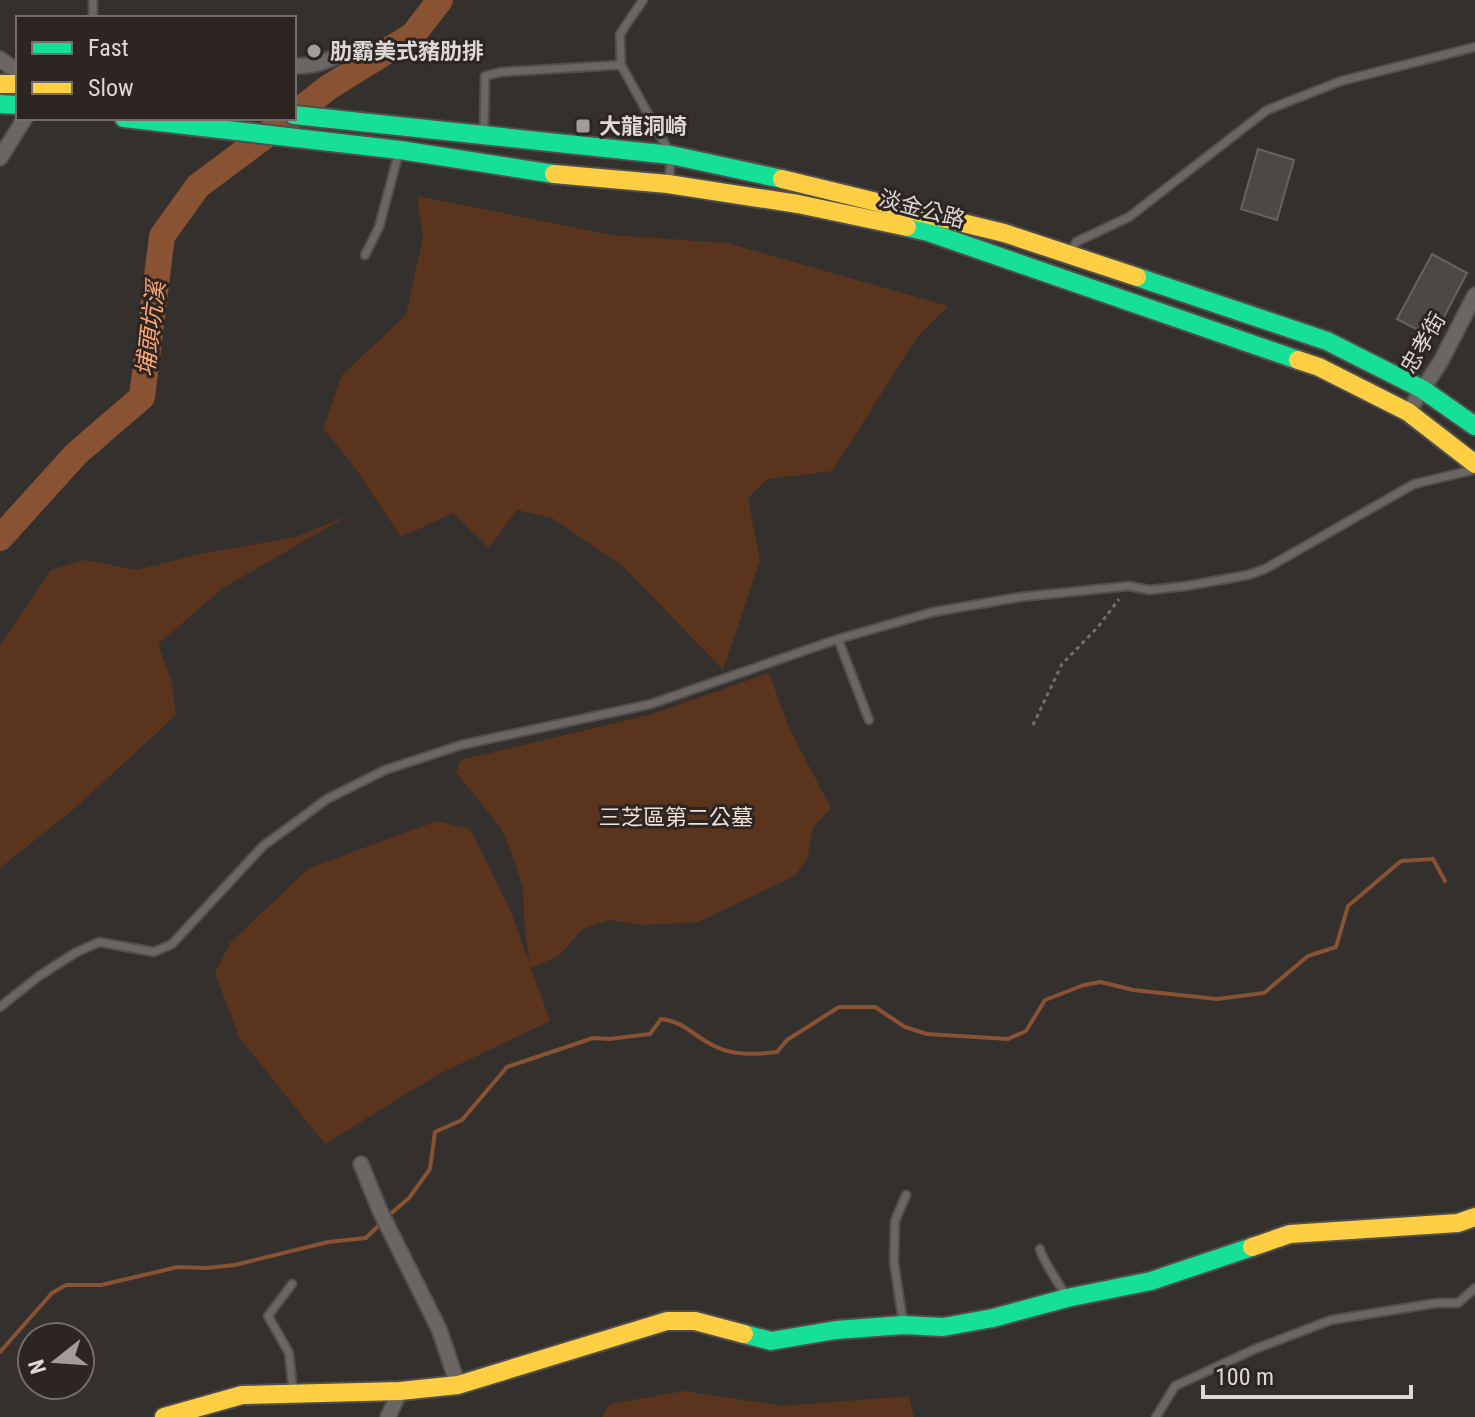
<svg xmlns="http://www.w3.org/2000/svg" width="1475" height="1417" viewBox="0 0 1475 1417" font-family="'Roboto Condensed','Noto Sans TC',sans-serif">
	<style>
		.green { fill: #5b341d }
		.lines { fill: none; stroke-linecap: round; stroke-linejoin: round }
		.stream { stroke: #895232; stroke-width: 4 }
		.river { stroke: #895232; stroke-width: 26 }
		.building { fill: #4b4846; stroke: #656260; stroke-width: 2 }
		.lane-casing { stroke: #524e4c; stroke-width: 11 }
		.street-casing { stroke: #524e4c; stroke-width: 18 }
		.fast-casing { stroke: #524e4c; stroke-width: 22 }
		.slow-casing { stroke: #524e4c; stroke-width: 22 }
		.path { stroke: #716e6d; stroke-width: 3; stroke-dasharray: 4 4; stroke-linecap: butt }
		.lane { stroke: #696664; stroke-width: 7 }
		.street { stroke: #696664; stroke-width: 14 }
		.fast { stroke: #16e098; stroke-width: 18 }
		.slow { stroke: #ffcf43; stroke-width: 18 }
		.poi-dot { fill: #a29d9b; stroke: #2c2522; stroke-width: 3 }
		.labels { text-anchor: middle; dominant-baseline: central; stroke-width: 6; stroke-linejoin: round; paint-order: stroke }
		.poi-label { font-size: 22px; font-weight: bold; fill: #ddd8d6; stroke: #2c2522; text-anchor: start }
		.street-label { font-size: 22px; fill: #ddd8d6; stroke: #2c2522 }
		.park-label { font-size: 22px; fill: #f2dfd5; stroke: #2c2522 }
		.water-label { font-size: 24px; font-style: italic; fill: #fea574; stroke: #2c2522 }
	</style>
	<rect width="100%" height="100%" fill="#34302e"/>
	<g class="green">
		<polygon points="417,196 612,235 727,243 948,306 918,336 832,471 768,479 748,498 760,561 723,670 624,567 552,518 517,510 489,548 453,513 401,537 356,469 323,428 342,375 406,315 423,237"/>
		<polygon points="349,515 223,588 158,644 172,684 176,715 75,808 0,868 0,645 51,570 84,560 137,570 200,554 296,537"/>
		<polygon points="769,673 789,728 831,808 813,827 808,857 795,876 698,922 645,925 609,920 583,929 558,956 531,968 550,1021 437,1075 325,1144 239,1037 215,973 230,943 309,868 437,821 470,829 510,910 530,964 525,931 523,889 514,859 501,828 456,772 461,760 649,715"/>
		<polygon points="684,1391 783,1406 909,1396 914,1417 602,1417 610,1404"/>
	</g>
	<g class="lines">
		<g class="stream">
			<path d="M388,1216L409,1198L430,1169L435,1132L462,1120L507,1067L593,1038L609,1039L650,1034L661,1019C681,1021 690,1032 707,1042C729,1056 752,1055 777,1052L787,1040L839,1007H875L905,1027L927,1034L1008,1039L1026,1031L1045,1000L1084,985L1101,982L1133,990L1217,999L1264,993L1308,956L1336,947L1348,906L1401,861L1433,859L1445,881"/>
			<polyline points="0,1352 52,1293 66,1285 101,1285 178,1267 207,1268 235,1265 328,1242 366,1238 381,1223"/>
		</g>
		<g class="river">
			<polyline points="294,114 329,87 413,35 440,0"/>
			<polyline points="0,538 76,454 142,397 162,236 198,186 289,118"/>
		</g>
	</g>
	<g class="building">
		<polygon points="1258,149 1294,160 1277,220 1241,209"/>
		<polygon points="1432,254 1467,273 1433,338 1397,319"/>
	</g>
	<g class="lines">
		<defs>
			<g id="lane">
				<polyline points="643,0 620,34 621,65 671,155 669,181"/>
				<polyline points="93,18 93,0"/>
				<polyline points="484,130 485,76 501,72 621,65"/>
				<polyline points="1072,252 1076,242 1129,217 1267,110 1341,81 1475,47"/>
				<polyline points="365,255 379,227 399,152"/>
				<polyline points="838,639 869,720"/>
				<polyline points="0,1007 39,976 75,953 99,942 154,952 172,944 263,846 327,799 385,770 461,745 651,704 838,639 933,612 1020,597 1129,586 1149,590 1186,586 1248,575 1265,569 1414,484 1473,470"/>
				<path d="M1040,1249C1041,1258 1060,1285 1066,1296"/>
				<polyline points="292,1284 268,1316 289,1353 293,1391"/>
				<polyline points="903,1322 894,1262 895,1221 906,1195"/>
				<polyline points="1156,1417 1175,1386 1255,1349 1331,1320 1437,1303 1458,1303 1475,1288"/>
			</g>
			<g id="street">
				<polyline points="0,59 18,72"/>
				<path d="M294,66C314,67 328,61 346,51"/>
				<polyline points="0,158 25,118"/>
				<polyline points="1408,412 1441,361 1475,295"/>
				<polyline points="361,1164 380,1211 439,1329 458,1385"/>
				<polyline points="388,1417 400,1391"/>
			</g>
			<g id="fast">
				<polyline points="0,104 18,105"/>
				<polyline points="294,115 671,155 782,179"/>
				<polyline points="124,118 400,150 554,174"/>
				<polyline points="907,227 928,232 1298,360"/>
				<polyline points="1137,277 1327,341 1422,389 1475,426"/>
				<polyline points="744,1334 771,1341 836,1330 903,1325 943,1327 993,1318 1067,1298 1151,1281 1252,1247"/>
			</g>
			<g id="slow">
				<polyline points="0,84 18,84"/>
				<polyline points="554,174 668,184 798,204 907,227"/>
				<polyline points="782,179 1004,233 1137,277"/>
				<polyline points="1298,360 1319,367 1408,412 1475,464"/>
				<polyline points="1252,1247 1290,1234 1458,1223 1475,1217"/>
				<polyline points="164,1417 242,1395 400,1391 458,1385 667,1321 695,1321 744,1334"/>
			</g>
		</defs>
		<use href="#lane" class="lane-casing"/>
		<use href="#street" class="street-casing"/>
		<use href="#fast" class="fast-casing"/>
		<use href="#slow" class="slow-casing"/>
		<polyline class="path" points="1033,725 1062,664 1098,627 1119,599"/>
		<use href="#lane" class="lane"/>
		<use href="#street" class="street"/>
		<use href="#fast" class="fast"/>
		<use href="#slow" class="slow"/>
	</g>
	<g class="poi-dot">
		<circle cx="314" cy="51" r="8"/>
		<rect x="575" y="118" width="16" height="16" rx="4"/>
	</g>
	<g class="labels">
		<g class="poi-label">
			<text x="330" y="51">肋霸美式豬肋排</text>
			<text x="599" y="126">大龍洞崎</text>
		</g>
		<g class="street-label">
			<text transform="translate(922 209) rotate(15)">淡金公路</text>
			<text transform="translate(1423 343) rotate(-60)">忠孝街</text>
		</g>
		<g class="park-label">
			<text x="676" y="817">三芝區第二公墓</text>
		</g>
		<g class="water-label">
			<text transform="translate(151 329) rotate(-83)">埔頭坑溪</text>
		</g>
	</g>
	<rect x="16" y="16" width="280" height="104" fill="#2c2522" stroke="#736d6a" stroke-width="2"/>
	<rect x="32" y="42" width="40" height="12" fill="#16e098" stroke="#736d6a" stroke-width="2"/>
	<text x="88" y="56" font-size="24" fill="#ddd8d6">Fast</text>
	<rect x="32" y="82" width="40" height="12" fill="#ffcf43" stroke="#736d6a" stroke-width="2"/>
	<text x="88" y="96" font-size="24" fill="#ddd8d6">Slow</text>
	<g transform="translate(56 1361) rotate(253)"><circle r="38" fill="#2c2522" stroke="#736d6a" stroke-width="2"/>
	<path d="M0-6L14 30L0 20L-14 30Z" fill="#a29d9b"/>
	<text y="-12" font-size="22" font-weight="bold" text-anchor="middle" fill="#ddd8d6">N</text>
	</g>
	<path d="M1203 1385v12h208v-12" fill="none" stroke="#ddd8d6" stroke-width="4"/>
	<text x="1215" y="1385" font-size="24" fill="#ddd8d6" stroke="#2c2522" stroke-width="6" paint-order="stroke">100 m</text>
</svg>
